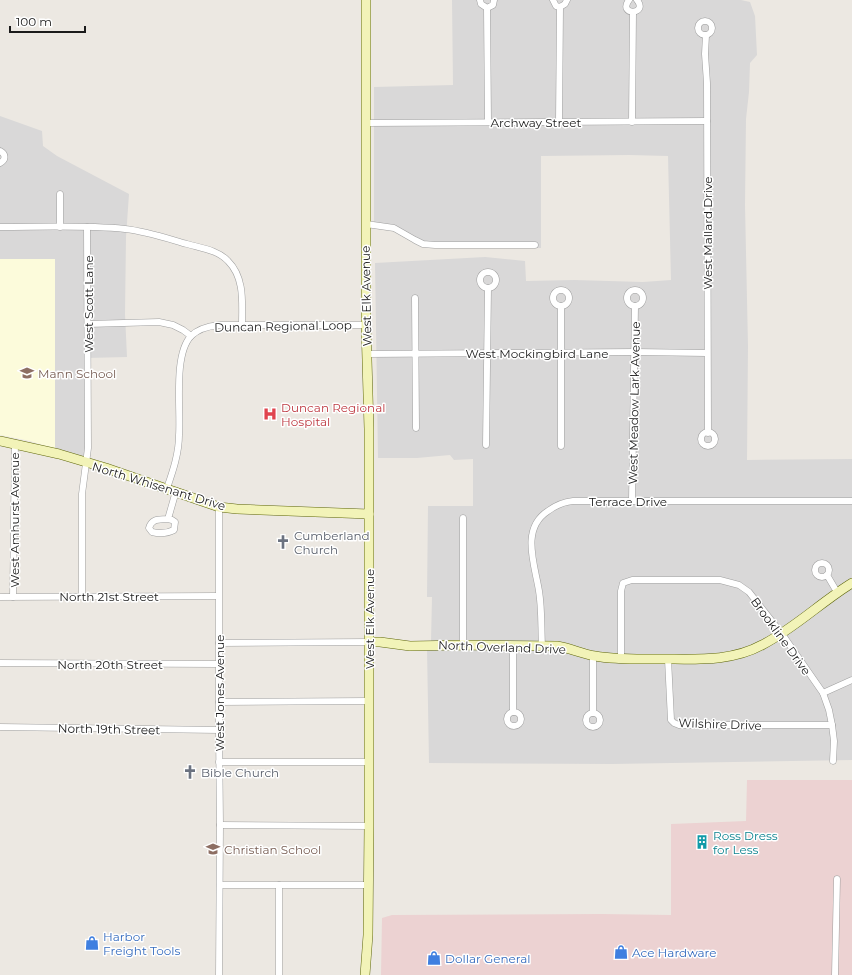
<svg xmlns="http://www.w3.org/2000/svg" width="852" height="975" viewBox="0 0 852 975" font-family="Montserrat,sans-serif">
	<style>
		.residential { fill: #d9d8d8 }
		.commercial { fill: #ecd2d2 }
		.education { fill: #fcfbdb }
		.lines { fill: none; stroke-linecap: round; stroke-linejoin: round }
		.street-casing { stroke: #9f9f9f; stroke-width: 7 }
		.secondary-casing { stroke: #5f670d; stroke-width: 10 }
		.street { stroke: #fff; stroke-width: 6 }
		.secondary { stroke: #f2f3b8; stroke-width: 9 }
		.labels { text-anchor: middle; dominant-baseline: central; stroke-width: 3; stroke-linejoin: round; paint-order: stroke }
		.street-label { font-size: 12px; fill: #1b1b1b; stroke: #fff }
		.education-label { font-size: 12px; fill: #785e54; stroke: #fff; text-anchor: start }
		.health-label { font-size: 12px; fill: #be3a42; stroke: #fff; text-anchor: start }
		.worship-label { font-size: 12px; fill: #5b616d; stroke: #fff; text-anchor: start }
		.culture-label { font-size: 12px; fill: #0d838f; stroke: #fff; text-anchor: start }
		.shop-label { font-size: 12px; fill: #366cbe; stroke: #fff; text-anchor: start }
	</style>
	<rect width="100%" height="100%" fill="#ece8e2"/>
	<g class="residential">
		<polygon points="452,0 741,0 750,2 755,16 757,55 750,63 749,92 746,119 745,205 748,346 747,460 852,459 852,760 612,764 429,763 427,648 431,641 432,597 427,597 428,506 473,506 473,459 454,460 450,455 417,458 378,458 375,263 485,257 525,261 526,281 574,280 643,282 671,280 668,156 629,155 541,156 541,248 428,248 416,244 393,231 382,228 374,229 374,87 453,85"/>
		<polygon points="0,116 42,131 43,146 57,156 129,194 126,237 125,314 127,357 86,358 86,452 83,456 80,456 55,449 55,259 0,259"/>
	</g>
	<polygon class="commercial" points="747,780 852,780 852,975 381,975 382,918 392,915 602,914 671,915 671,824 746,821"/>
	<polygon class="education" points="0,259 55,259 55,449 30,441 0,435"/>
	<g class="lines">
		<defs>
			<g id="street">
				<polyline points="480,0 481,4 487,8 493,5 494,0"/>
				<polyline points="553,0 556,6 560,7 565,4 567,0"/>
				<path d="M629,0C617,16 649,15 637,0"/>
				<polyline points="487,8 488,122"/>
				<circle cx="705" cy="28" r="7"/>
				<polyline points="706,35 705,54 707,83 708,433"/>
				<polyline points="559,122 560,7"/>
				<polyline points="632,122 633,12"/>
				<polyline points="366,123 707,121"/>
				<path d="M0,151C6,154 6,160 0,163"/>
				<polyline points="366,224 394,228 415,240 423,244 435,245 535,245"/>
				<path d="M0,227C41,227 83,225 125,229C145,231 166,238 187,244C201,248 218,250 228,261C245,278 242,303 242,324"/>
				<polyline points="60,227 60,194"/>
				<circle cx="488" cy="280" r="8"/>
				<circle cx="635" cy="298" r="8"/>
				<circle cx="561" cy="298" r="8"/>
				<polyline points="415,298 416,428"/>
				<polyline points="88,324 159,322 173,325 183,330 191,336"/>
				<polyline points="367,354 635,352 707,353"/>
				<circle cx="708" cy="439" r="7"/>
				<polyline points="486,445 488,288"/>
				<polyline points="561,446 561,306"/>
				<path d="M167,488C173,471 179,453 179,435C181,410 173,355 191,336C198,329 210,326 219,325H366"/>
				<polyline points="632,501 635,306"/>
				<polyline points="219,507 219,730 220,825 219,975"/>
				<path d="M168,519L172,520L175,522L174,530C166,534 160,534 152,532L149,528C152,518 159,520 168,519L176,491"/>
				<circle cx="822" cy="570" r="7"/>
				<polyline points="827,575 837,592"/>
				<polyline points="82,596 82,494 88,448 87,227"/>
				<polyline points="0,597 218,596"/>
				<polyline points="13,597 15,443"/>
				<polyline points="219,643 369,642"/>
				<polyline points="463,645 463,518"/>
				<polyline points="513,645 513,712"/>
				<path d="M542,646C541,628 542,609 539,591C535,565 520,529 548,511C556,505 563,502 573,501H852"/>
				<polyline points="593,656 593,713"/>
				<polyline points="621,659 621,591 623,583 632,580 720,580 739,585 749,592 782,634 823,693 829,710 832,725 834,741 833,761"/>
				<polyline points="668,659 671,720 674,723 679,725 832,725"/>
				<polyline points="0,663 219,664"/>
				<polyline points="823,693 852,680"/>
				<polyline points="219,702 368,701"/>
				<circle cx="514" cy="719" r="7"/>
				<circle cx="593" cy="720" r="7"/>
				<polyline points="0,727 219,730"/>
				<polyline points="219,762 369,762"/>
				<polyline points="220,825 369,826"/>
				<polyline points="220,885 368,885"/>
				<polyline points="279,885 279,975"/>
				<polyline points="835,975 837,879"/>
			</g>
			<g id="secondary">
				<polyline points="0,441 59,454 106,468 219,507 237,509 369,514"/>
				<path d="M369,642H380L410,646L463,645L557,646C570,648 582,654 595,656C617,660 639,659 661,659C696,659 731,662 762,645C795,628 821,602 852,583"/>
				<polyline points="365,975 368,935 369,826 369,429 366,325 366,0"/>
			</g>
		</defs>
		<use href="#street" class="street-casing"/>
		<use href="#secondary" class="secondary-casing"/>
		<use href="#street" class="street"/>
		<use href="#secondary" class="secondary"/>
	</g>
	<defs>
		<symbol id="school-bare" viewBox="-9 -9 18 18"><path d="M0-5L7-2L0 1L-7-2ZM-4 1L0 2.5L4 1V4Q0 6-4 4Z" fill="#8d6e63" stroke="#fff" stroke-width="2.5" paint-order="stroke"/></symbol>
		<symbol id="hospital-bare" viewBox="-9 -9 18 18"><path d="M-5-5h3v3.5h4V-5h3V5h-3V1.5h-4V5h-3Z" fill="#e0444e" stroke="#fff" stroke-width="2.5" paint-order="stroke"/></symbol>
		<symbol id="church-bare" viewBox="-9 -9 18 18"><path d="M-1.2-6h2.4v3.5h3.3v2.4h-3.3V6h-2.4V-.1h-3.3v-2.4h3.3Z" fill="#6b7280" stroke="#fff" stroke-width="2.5" paint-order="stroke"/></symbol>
		<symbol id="building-bare" viewBox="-9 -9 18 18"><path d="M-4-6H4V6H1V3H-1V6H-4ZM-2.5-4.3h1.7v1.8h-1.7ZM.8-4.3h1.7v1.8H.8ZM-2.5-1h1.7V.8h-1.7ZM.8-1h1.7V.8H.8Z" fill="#0f9aa8" stroke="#fff" stroke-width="2.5" paint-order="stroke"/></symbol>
		<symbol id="shop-bare" viewBox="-9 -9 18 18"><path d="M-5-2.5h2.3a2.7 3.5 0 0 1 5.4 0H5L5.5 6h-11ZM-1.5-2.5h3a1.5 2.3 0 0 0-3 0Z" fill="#3f7fe0" stroke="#fff" stroke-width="2.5" paint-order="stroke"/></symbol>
	</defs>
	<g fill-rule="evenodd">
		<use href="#school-bare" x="17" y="363" width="20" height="20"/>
		<use href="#hospital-bare" x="260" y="404" width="20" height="20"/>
		<use href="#church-bare" x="273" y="532" width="20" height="20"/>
		<use href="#church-bare" x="180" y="762" width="20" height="20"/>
		<use href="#building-bare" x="692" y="832" width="20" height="20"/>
		<use href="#school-bare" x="203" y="839" width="20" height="20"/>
		<use href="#shop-bare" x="82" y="933" width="20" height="20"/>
		<use href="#shop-bare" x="611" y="942" width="20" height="20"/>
		<use href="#shop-bare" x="424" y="948" width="20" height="20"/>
	</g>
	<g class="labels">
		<g class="street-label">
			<text x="536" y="122">Archway Street</text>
			<text transform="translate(707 233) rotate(-90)">West Mallard Drive</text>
			<text transform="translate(366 296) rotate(-91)">West Elk Avenue</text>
			<text transform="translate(88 304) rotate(-90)">West Scott Lane</text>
			<text transform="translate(283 326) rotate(-1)">Duncan Regional Loop</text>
			<text x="537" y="353">West Mockingbird Lane</text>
			<text transform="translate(634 403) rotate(-89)">West Meadow Lark Avenue</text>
			<text transform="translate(159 486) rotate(17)">North Whisenant Drive</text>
			<text x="628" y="501">Terrace Drive</text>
			<text transform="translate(14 520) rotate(-90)">West Amhurst Avenue</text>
			<text x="109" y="596">North 21st Street</text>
			<text transform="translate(369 619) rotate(-90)">West Elk Avenue</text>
			<text transform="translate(781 636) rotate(54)">Brookline Drive</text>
			<text transform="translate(502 647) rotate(2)">North Overland Drive</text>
			<text x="110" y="664">North 20th Street</text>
			<text transform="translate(219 693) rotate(-90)">West Jones Avenue</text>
			<text transform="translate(720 724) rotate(2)">Wilshire Drive</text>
			<text transform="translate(109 729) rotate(1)">North 19th Street</text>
		</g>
		<g class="education-label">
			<text x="38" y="373">Mann School</text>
			<text x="224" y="849">Christian School</text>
		</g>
		<g class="health-label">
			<text x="281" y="407">Duncan Regional<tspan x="281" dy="14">Hospital</tspan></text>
		</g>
		<g class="worship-label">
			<text x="294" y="535">Cumberland<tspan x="294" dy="14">Church</tspan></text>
			<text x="201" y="772">Bible Church</text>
		</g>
		<g class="culture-label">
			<text x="713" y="835">Ross Dress<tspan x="713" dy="14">for Less</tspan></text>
		</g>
		<g class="shop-label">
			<text x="103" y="936">Harbor<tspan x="103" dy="14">Freight Tools</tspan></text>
			<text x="632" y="952">Ace Hardware</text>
			<text x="445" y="958">Dollar General</text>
		</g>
	</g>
	<path d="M10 26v6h75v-6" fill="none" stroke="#1b1b1b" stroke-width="2"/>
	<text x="16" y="26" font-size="12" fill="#1b1b1b" stroke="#ffffff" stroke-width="3" paint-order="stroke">100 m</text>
</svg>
